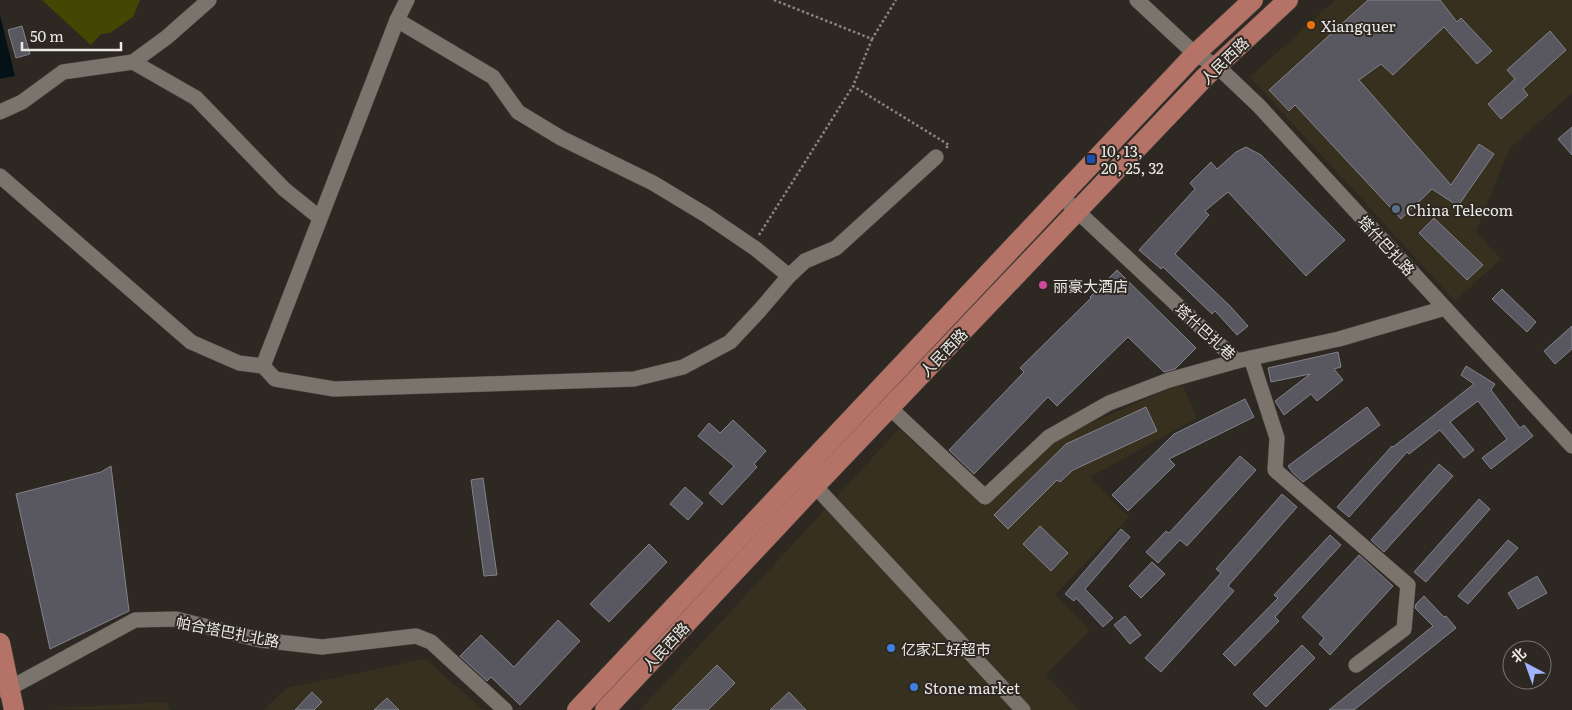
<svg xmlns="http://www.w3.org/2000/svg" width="1572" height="710" viewBox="0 0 1572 710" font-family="Literata,'Noto Sans SC',serif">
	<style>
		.commercial { fill: #38301f }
		.green { fill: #424801 }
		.water { fill: #041218 }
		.building { fill: #595860; stroke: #83828b }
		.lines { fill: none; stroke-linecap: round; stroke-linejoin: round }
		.minor-casing { stroke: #494540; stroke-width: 16 }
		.major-casing { stroke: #494540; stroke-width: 21 }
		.path { stroke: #898580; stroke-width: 2.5; stroke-dasharray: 2.5 2.5; stroke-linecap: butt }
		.minor { stroke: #7a746d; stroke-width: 15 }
		.major { stroke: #b47366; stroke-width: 20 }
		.food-dot { fill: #e8710a; stroke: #2d2822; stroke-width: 2 }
		.transit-dot { fill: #1a4fb4; stroke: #2d2822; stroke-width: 2 }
		.service-dot { fill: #5c6f8a; stroke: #2d2822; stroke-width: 2 }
		.hotel-dot { fill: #d1479c; stroke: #2d2822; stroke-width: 2 }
		.shop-dot { fill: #3f7fe0; stroke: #2d2822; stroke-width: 2 }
		.labels { text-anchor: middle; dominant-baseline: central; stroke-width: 4; stroke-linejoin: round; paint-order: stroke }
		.poi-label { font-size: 15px; fill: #ece9e5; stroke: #2d2822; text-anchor: start }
		.street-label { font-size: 15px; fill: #ece9e5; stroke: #2d2822 }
	</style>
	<rect width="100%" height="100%" fill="#2d2822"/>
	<g class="commercial">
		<polygon points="1335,0 1572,0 1572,93 1509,149 1476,232 1501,259 1455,301 1250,77"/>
		<polygon points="1182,383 1197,418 1090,477 1129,517 1055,595 1090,630 1046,675 1079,710 640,710 899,429 983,506 1050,441"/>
		<polygon points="425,659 483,710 264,710 287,688"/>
		<polygon points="167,702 170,710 45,709"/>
	</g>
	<polygon class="green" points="42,0 140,0 133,17 110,33 101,34 91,45"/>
	<polygon class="water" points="0,15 15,76 0,79"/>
	<g class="building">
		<polygon points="1368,0 1440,0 1457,22 1461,18 1492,51 1477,64 1444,27 1393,75 1381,64 1359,80 1451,185 1479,144 1494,154 1458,206 1432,189 1401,219 1295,105 1289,111 1269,90"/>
		<polygon points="22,26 30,54 16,58 8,30"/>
		<polygon points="1550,31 1566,50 1523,89 1528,95 1501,119 1488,104 1515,79 1507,70"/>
		<polygon points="1572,127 1572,155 1558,139"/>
		<polygon points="1246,147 1261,155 1345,240 1306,276 1228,192 1205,211 1209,215 1175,254 1230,306 1248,326 1237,335 1215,311 1212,314 1163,267 1161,269 1139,250 1195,189 1190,183 1211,162 1217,169 1236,152"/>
		<polygon points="1434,218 1483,265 1467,280 1419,233"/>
		<polygon points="1117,270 1196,348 1175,369 1164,372 1128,337 1057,406 1048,397 974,474 949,450 1024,372 1020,368 1091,298 1090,297"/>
		<polygon points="1502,289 1536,322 1527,332 1492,299"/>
		<polygon points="1572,326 1572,349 1555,364 1544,351"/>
		<polygon points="1338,352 1341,367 1334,369 1343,380 1317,401 1311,394 1284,415 1275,401 1310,374 1271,382 1268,368"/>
		<polygon points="1466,366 1495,384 1491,390 1520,428 1524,425 1533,436 1491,469 1482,458 1507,439 1478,401 1450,422 1474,450 1464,458 1440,430 1409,454 1407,452 1349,517 1337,507 1392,446 1393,447 1474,384 1461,375"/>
		<polygon points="1245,399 1254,417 1169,459 1175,465 1128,511 1112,495 1174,434"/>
		<polygon points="1146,407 1157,431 1073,470 1060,482 1057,480 1008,529 994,515 1066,444"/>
		<polygon points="1367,407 1380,425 1303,482 1293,473 1288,466"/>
		<polygon points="733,420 766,451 754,464 757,467 722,505 709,493 734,466 698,436 709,423 720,433"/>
		<polygon points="1240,456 1256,470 1187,546 1180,540 1158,563 1146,552 1166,531 1169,533"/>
		<polygon points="1439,464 1453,476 1384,552 1371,540"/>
		<polygon points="111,466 129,611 50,649 16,494 101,472"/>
		<polygon points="483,478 497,575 484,576 471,480"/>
		<polygon points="685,487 703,503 688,520 670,504"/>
		<polygon points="1282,494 1297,507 1228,586 1234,591 1161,672 1145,658 1221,573 1216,569"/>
		<polygon points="1479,499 1490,509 1426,582 1414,572"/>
		<polygon points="1040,526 1068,553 1051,571 1023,544"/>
		<polygon points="1121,529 1130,537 1085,589 1113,618 1103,627 1076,598 1074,601 1065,594"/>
		<polygon points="1330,535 1341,545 1275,617 1279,621 1235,666 1223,654 1278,598 1274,595"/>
		<polygon points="1508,540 1518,548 1468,604 1458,596"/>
		<polygon points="649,544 667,562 609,622 590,604"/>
		<polygon points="1359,555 1393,586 1330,655 1319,644 1324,638 1302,617"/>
		<polygon points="1152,562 1165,574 1141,598 1129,586"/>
		<polygon points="1537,576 1547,593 1518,609 1508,593"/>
		<polygon points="1424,596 1444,617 1446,616 1456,628 1354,710 1329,710 1433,626 1415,608 1416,604"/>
		<polygon points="1125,616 1141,635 1130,644 1114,625"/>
		<polygon points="558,620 580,641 520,705 491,677 487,681 460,656 481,635 514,667"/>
		<polygon points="1302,645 1315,658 1266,707 1253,694"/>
		<polygon points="717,665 735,683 708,710 672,710"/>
		<polygon points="312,692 322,702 314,710 295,710"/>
		<polygon points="789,692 806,710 770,710"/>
		<polygon points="387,698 399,710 374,710"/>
	</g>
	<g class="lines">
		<defs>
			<g id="minor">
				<polyline points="1137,0 1195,54 1217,66 1259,106 1572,446"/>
				<polyline points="397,20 493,77 518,112 561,138 653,183 706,215 756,249 789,276"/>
				<polyline points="133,62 196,98 284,189 320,218"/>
				<polyline points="0,112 22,102 63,72 133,62 167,37 209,0"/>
				<polyline points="0,176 191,342 239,363 263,366 275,379 334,389 634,379 683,367 730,342 760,310 789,276 805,261 836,248 936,157"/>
				<polyline points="1061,196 1237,361 1339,339 1445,308"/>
				<polyline points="1251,358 1277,438 1275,470 1408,585 1404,629 1356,665"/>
				<polyline points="263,366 397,20 407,0"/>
				<polyline points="890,408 985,497 1049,437 1109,403 1169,380 1237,361"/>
				<polyline points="815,486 1023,710"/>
				<polyline points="1,690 10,688 135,620 176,619 260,640 322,647 416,636 431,642 505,710"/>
			</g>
			<g id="major">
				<polyline points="0,643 14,710"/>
				<polyline points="577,710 1195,54 1253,0"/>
				<polyline points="605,710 815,486 1205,77 1288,0"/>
			</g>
		</defs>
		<use href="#minor" class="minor-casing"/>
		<use href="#major" class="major-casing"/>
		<g class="path">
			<polyline points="774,0 872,39 896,0"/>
			<polyline points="872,39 853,86 949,145 946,148"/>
			<polyline points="759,235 853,86"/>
		</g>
		<use href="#minor" class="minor"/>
		<use href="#major" class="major"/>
	</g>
	<circle class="food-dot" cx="1311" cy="25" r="5"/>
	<rect class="transit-dot" x="1086" y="154" width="10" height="10" rx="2.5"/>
	<circle class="service-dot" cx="1396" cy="209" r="5"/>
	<circle class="hotel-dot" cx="1043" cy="285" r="5"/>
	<g class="shop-dot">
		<circle cx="891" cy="648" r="5"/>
		<circle cx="914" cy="687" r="5"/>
	</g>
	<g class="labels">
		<g class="poi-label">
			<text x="1321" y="25">Xiangquer</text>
			<text x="1101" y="150">10, 13,<tspan x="1101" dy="17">20, 25, 32</tspan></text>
			<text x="1406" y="209">China Telecom</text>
			<text x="1053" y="285">丽豪大酒店</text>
			<text x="901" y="648">亿家汇好超市</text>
			<text x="924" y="687">Stone market</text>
		</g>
		<g class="street-label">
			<text transform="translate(1224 60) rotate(-44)">人民西路</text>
			<text transform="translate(1387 245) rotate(47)">塔什巴扎路</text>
			<text transform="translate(1206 331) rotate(42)">塔什巴扎巷</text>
			<text transform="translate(943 352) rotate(-46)">人民西路</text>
			<text transform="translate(228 631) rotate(11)">帕合塔巴扎北路</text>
			<text transform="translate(665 646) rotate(-47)">人民西路</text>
		</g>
	</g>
	<g transform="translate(1527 665) rotate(319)"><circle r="24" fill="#2d2822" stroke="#797570"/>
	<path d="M0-4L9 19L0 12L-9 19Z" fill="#a1b3fd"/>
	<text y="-8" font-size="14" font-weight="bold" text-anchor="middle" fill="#ece9e5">北</text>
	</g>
	<path d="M22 42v8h99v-8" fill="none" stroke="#ece9e5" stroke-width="2.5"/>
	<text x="30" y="42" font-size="15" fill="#ece9e5" stroke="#2d2822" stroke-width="4" paint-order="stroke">50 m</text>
</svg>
